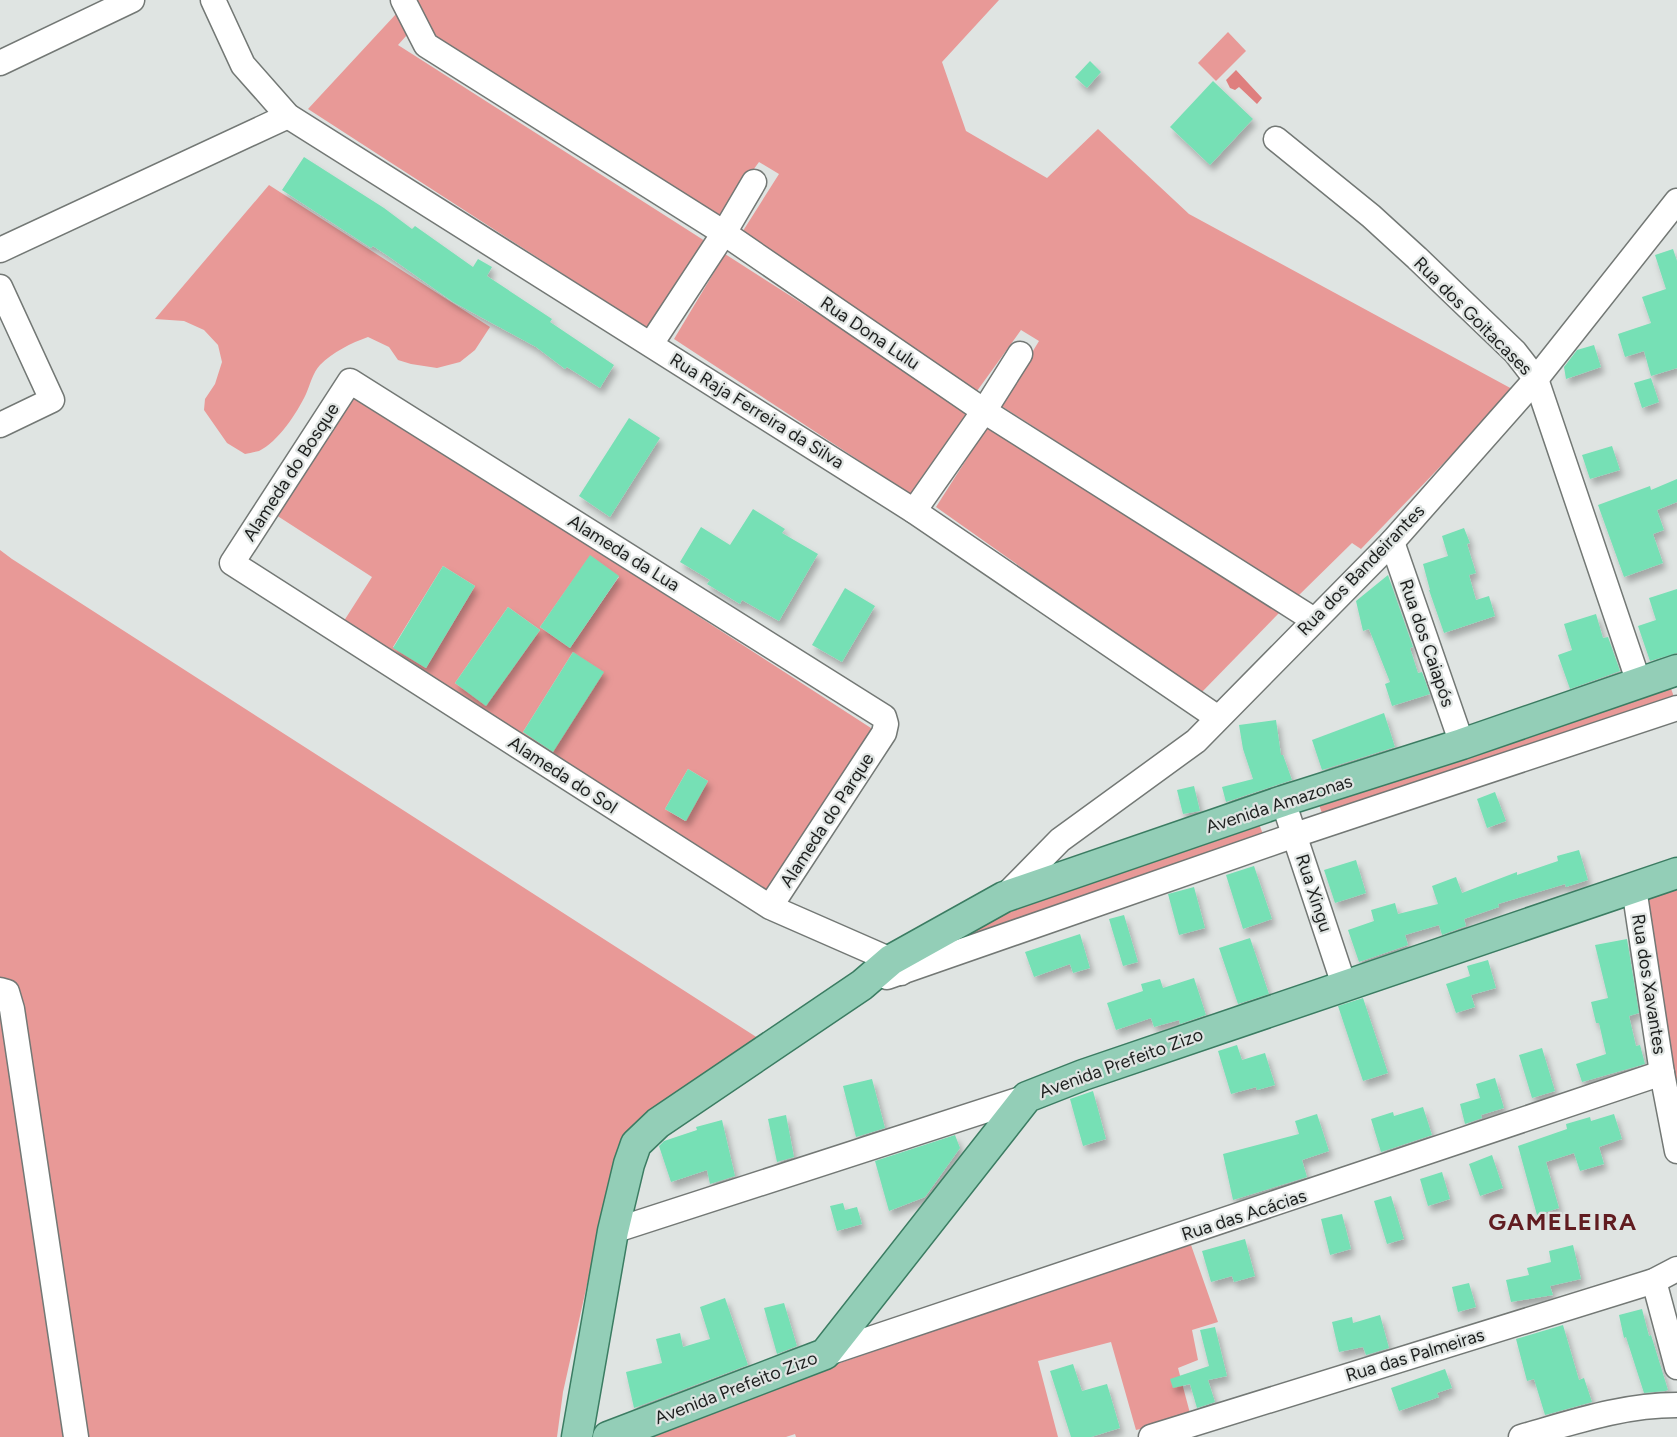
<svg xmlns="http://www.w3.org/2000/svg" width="1677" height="1437" viewBox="0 0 1677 1437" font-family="Figtree,sans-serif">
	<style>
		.green { fill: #e89997; fill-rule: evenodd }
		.water { fill: #df7f7e }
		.building { fill: #76e0b5; filter: url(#shadow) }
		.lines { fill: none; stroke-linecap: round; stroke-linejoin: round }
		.minor-casing { stroke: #737875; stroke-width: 27 }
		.major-casing { stroke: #3b7c62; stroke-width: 33 }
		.minor { stroke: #fff; stroke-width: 24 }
		.major { stroke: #93ceb7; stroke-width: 30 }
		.labels { text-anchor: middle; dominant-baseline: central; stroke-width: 4.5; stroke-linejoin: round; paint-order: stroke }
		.street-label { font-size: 18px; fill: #1d1f1e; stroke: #dfe4e2 }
		.district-label { font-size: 24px; font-weight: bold; letter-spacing: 1.5px; fill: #611c20; stroke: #dfe4e2 }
	</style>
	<defs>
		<filter id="shadow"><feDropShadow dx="3.5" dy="6" stdDeviation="3" flood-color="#0004"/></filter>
	</defs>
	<rect width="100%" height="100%" fill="#dfe4e2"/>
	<g class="green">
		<polygon points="409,0 999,0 942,62 966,131 1047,178 1098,129 1189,214 1514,390 1361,549 1352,543 1297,597 1000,405 1039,341 1021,330 977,391 741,234 779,174 759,162 715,222 415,26 398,45 705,241 648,329 308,109"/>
		<polygon points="1228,32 1246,51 1216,81 1198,63"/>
		<path d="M269,185L490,327L475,350L460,362L437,368L411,364L398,360L389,347L368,337C351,343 333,352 320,365C313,372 310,385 306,394C297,413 278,442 259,451C255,452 249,453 245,454L227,443L204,410L205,399L215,384L222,362L218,345L204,330L184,321L155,319Z"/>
		<polygon points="725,254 969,410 910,494 674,339"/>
		<path d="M353,393L874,730L767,899L342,624L372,577L276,515ZM590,556L619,577L570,648L540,627ZM443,566L475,586L426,668L393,647ZM508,607L540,630L486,705L455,683ZM573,652L553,752L523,732ZM688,769L708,781L685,821L665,809Z"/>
		<polygon points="989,424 1280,612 1200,694 936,507"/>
		<polygon points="0,550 12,559 761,1040 641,1120 618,1146 563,1392 557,1437 0,1437"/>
		<polygon points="1668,680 1674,697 1324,819 1317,799"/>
		<polygon points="1258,821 1264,837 962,938 964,930 1030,897"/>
		<polygon points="1677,889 1677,1090 1644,900"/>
		<polygon points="1191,1245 1218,1322 1192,1330 1198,1360 1178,1368 1191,1417 1136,1430 1111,1342 1038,1361 1058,1437 796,1437 795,1434 786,1437 624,1437 1070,1284"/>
	</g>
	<polygon class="water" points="1236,70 1262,98 1257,104 1239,87 1235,90 1230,88 1226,80"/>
	<g class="building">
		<polygon points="1090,61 1101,72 1087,88 1075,77"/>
		<polygon points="1213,81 1253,119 1210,165 1170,127"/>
		<polygon points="304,157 384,208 412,229 415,226 473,267 478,259 492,267 487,276 552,319 550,322 614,365 600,388 567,367 565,369 536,347 453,302 388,256 373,246 371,248 282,190"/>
		<polygon points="1673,249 1677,261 1677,368 1651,376 1644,351 1625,357 1618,334 1651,323 1642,297 1666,289 1655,255"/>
		<polygon points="1594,345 1601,367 1566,379 1564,367 1577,350"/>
		<polygon points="1651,378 1659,402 1642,408 1634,383"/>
		<polygon points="629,418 660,438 610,517 579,496"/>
		<polygon points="1612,446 1620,470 1590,479 1582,455"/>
		<polygon points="1677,479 1677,502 1657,510 1664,530 1653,534 1663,563 1624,577 1598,505 1650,486 1651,490"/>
		<polygon points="753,509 785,529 782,533 818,554 779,621 742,600 740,604 707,584 710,580 680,562 701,527 730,545"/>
		<polygon points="1464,528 1470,543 1467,544 1476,573 1469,575 1476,600 1489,596 1495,616 1444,633 1429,590 1430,590 1423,564 1448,556 1442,536"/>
		<polygon points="590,555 619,576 570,648 540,627"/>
		<polygon points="443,566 475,586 426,668 393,648"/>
		<polygon points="1388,575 1413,647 1410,648 1418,673 1422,672 1430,694 1392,706 1385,684 1390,682 1369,629 1363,631 1356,601"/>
		<polygon points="845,588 875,606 842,662 812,645"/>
		<polygon points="1677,589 1677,653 1650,661 1638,626 1656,620 1649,598"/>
		<polygon points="508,607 540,630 486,706 455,683"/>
		<polygon points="1596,614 1603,638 1608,637 1620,671 1570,689 1558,655 1572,650 1564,624"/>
		<polygon points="573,652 604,672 553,752 523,732"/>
		<polygon points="1384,713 1395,747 1322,770 1312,740"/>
		<polygon points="1276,720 1281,755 1283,755 1292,780 1226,802 1222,787 1253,779 1243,749 1239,725"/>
		<polygon points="688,769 708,781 686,821 665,809"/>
		<polygon points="1194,786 1200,811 1183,814 1177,790"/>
		<polygon points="1495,792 1506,821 1487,828 1477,799"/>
		<polygon points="1579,850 1588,880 1566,887 1565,884 1498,904 1499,907 1464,919 1466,926 1442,935 1439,925 1405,935 1408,945 1359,962 1348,930 1374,921 1371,910 1395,903 1398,914 1438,904 1432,886 1456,877 1462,893 1517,872 1517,875 1558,861 1557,856"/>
		<polygon points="1356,860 1366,893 1335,903 1324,870"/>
		<polygon points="1254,866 1272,919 1243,929 1226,875"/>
		<polygon points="1194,887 1205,928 1179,935 1168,894"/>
		<polygon points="1124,915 1138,962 1123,966 1109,919"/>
		<polygon points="1080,934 1090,968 1073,973 1070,964 1034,977 1025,952"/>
		<polygon points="1250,938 1269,994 1238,1004 1219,948"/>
		<polygon points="1627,939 1639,1013 1629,1016 1636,1046 1640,1045 1645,1064 1582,1082 1576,1064 1606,1054 1599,1023 1596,1023 1591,1002 1608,998 1595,945"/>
		<polygon points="1488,960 1496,988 1471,995 1475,1007 1456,1013 1446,984 1470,976 1467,966"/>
		<polygon points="1194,978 1206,1015 1180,1024 1179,1020 1154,1027 1151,1018 1116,1030 1107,1003 1143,991 1141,984 1160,979 1163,988"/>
		<polygon points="1363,998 1388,1073 1363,1081 1338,1006"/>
		<polygon points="1237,1045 1242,1060 1265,1053 1275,1085 1257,1090 1256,1087 1231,1094 1218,1051"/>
		<polygon points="1542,1048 1555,1091 1532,1098 1519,1055"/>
		<polygon points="1495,1078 1504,1108 1481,1115 1482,1118 1465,1124 1460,1104 1480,1098 1476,1084"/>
		<polygon points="872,1079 885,1128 856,1137 843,1086"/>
		<polygon points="1093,1091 1106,1139 1083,1146 1070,1099"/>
		<polygon points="1423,1107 1432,1135 1381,1152 1371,1119 1393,1112 1394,1116"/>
		<polygon points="1317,1114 1329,1151 1302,1160 1307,1177 1233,1200 1223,1154 1299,1134 1295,1121"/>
		<polygon points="1614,1114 1622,1139 1599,1147 1604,1164 1580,1171 1574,1153 1546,1162 1559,1208 1537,1215 1518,1146 1567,1129 1566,1124 1590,1117 1591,1121"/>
		<polygon points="786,1115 794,1157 777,1162 768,1119"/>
		<polygon points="722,1120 735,1176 710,1184 707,1170 671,1182 659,1146 664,1141 697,1130 696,1127"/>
		<polygon points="955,1135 960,1148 925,1197 889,1211 875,1161"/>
		<polygon points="1492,1155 1503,1188 1480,1196 1469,1164"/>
		<polygon points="1442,1172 1450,1199 1428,1206 1420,1179"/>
		<polygon points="1391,1196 1404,1239 1387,1244 1374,1201"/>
		<polygon points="843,1203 845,1210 857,1207 862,1224 837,1231 830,1206"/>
		<polygon points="1342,1214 1351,1249 1330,1255 1321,1219"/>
		<polygon points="1245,1239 1255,1276 1234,1282 1232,1276 1211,1282 1202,1251"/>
		<polygon points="1573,1245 1581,1279 1550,1286 1553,1295 1511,1302 1506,1280 1529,1275 1527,1268 1551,1262 1549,1251"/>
		<polygon points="1469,1283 1476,1307 1458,1312 1452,1287"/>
		<polygon points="725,1298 748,1365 634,1408 626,1372 662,1363 656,1339 680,1333 683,1347 710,1339 700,1307"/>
		<polygon points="784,1303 797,1346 777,1354 764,1308"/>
		<polygon points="1642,1309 1649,1336 1651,1335 1668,1390 1665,1391 1644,1393 1626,1337 1624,1338 1619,1315"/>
		<polygon points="1380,1315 1389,1348 1366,1355 1363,1347 1339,1352 1332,1322 1352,1317 1353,1323"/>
		<polygon points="1563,1325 1579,1380 1584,1378 1592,1402 1545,1415 1534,1379 1527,1381 1516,1339"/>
		<polygon points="1215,1327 1227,1376 1208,1380 1215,1402 1197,1408 1190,1384 1173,1388 1170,1379 1209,1366 1200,1330"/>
		<polygon points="1073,1364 1082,1391 1107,1384 1120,1428 1091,1437 1071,1437 1050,1371"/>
		<polygon points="1445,1369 1452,1388 1437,1393 1439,1397 1399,1411 1391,1388"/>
	</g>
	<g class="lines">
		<defs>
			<g id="minor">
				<polyline points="213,0 243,65 288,116 914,511 1218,718"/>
				<polyline points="403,0 426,45 724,233 984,411 1314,620"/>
				<polyline points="0,63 132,0"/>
				<polyline points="1276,139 1371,216 1417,258 1515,352 1536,379 1639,683"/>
				<polyline points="0,250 288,116"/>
				<polyline points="0,287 52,400 0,425"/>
				<polyline points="651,344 724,233 754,182"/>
				<polyline points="914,511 984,411 1020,354"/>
				<polyline points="1392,542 1462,744"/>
				<polyline points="1283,801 1344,985"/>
				<polyline points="1634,888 1662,1073 1677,1151"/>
				<polyline points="1004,897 1060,840 1196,741 1392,542 1536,379 1677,201"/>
				<polyline points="770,907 884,733 886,724 884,717 350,381 232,563 770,907 891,960 901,973"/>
				<polyline points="887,977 1295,835 1677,708"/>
				<polyline points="0,990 7,992 12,1009 76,1437"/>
				<polyline points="613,1231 1027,1097"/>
				<polyline points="1654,1281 1677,1367"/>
				<polyline points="825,1354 1662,1073"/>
				<polyline points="1151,1437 1654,1281 1677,1269"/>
				<path d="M1521,1437C1574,1422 1622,1405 1677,1405"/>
			</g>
			<g id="major">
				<polyline points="577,1437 613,1231 629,1164 636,1144 658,1123 862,985 891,960 1004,897 1283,801 1462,744 1677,670"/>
				<polyline points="608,1437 825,1354 1027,1097 1083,1075 1677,873"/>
			</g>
		</defs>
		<use href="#minor" class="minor-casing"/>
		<use href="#major" class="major-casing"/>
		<use href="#minor" class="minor"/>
		<use href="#major" class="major"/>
	</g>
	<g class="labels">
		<g class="street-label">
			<text transform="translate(1473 316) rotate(45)">Rua dos Goitacases</text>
			<text transform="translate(870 333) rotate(34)">Rua Dona Lulu</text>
			<text transform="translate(757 411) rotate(32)">Rua Raja Ferreira da Silva</text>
			<text transform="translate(291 472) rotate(-57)">Alameda do Bosque</text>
			<text transform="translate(624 553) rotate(32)">Alameda da Lua</text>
			<text transform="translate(1361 570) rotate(-46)">Rua dos Bandeirantes</text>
			<text transform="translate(1427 643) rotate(71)">Rua dos Caiapós</text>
			<text transform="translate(563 775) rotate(33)">Alameda do Sol</text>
			<text transform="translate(1279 804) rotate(-18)">Avenida Amazonas</text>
			<text transform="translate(827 820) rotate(-57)">Alameda do Parque</text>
			<text transform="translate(1314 893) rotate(72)">Rua Xingu</text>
			<text transform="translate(1649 984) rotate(81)">Rua dos Xavantes</text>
			<text transform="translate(1121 1063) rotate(-20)">Avenida Prefeito Zizo</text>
			<text transform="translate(1244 1215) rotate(-18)">Rua das Acácias</text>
			<text transform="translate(1415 1355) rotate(-17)">Rua das Palmeiras</text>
			<text transform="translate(736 1388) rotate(-21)">Avenida Prefeito Zizo</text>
		</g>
		<g class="district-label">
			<text x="1563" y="1221">GAMELEIRA</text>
		</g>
	</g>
</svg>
